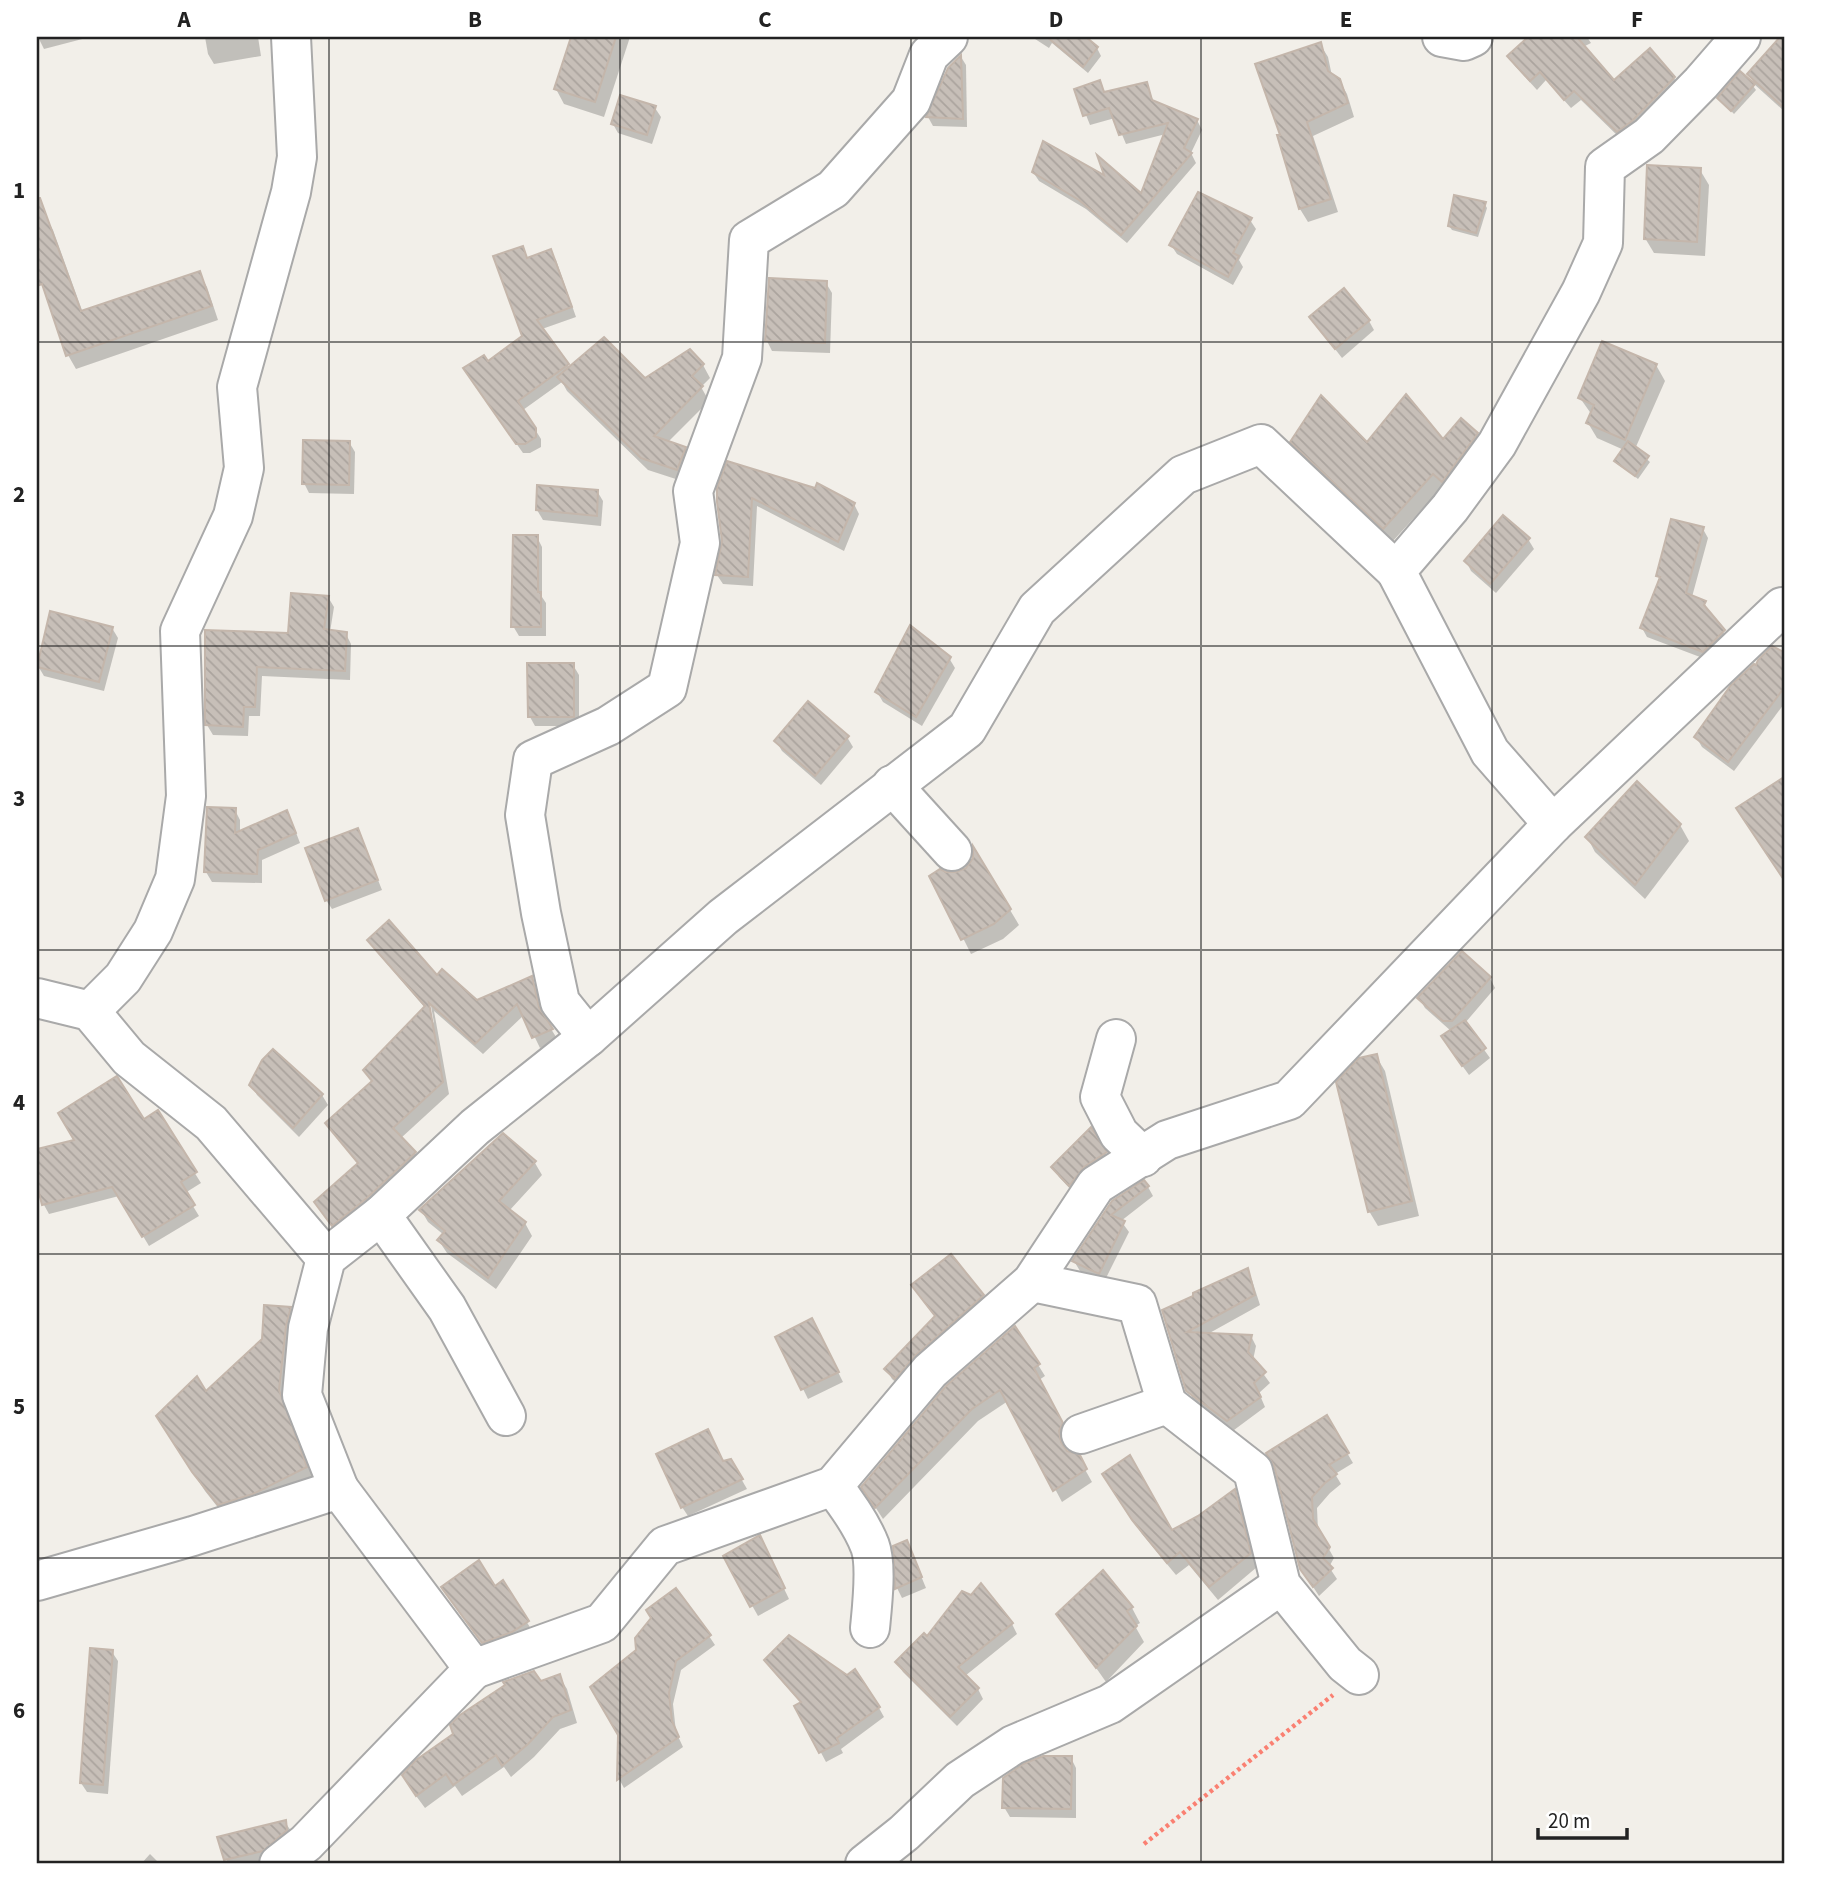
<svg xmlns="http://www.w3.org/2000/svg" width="1821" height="1901" viewBox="0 0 1821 1901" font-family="'Source Sans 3',sans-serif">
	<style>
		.shadow { fill: #0003; fill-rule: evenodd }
		.building { fill: url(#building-back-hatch); stroke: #c4b6ab; stroke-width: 2 }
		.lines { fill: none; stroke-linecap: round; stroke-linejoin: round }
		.minor-casing { stroke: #a9a9a9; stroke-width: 42 }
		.path { stroke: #fa8072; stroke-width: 4.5; stroke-dasharray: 3.5 3.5; stroke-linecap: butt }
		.minor { stroke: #fff; stroke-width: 38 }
		.grid { fill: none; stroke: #222; stroke-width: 2; stroke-opacity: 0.55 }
		.neatline { fill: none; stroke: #222; stroke-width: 2.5 }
		.grid-label { font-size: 23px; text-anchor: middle; font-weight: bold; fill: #222 }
	</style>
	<defs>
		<pattern id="building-back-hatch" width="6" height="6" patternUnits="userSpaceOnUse" patternTransform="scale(1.75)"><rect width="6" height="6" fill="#c7bfb8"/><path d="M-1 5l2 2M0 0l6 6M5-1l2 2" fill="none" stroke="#aba49e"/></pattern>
	</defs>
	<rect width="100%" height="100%" fill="#f2efe9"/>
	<g class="shadow">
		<polygon points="38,37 90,37 44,49"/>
		<polygon points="205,37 258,37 261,56 214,64 208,54"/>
		<polygon points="572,37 630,37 604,117 564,104 556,89"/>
		<polygon points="1032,37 1084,37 1097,48 1101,56 1088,73 1052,43 1049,48"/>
		<polygon points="1531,37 1587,37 1591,43 1583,47 1613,82 1674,78 1679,87 1623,141 1581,100 1571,108 1546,80 1537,90 1515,66 1509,56"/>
		<polygon points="1782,37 1784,37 1784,111 1754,84 1749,74"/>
		<polygon points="1320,44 1328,57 1332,76 1339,80 1347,94 1354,117 1313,136 1338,212 1308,222 1300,209 1279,137 1282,136"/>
		<polygon points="961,57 966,65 967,127 933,126 928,117"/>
		<polygon points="1099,82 1105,93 1146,84 1154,102 1197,120 1202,130 1191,153 1196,163 1127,243 1086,209 1039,181 1033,172 1142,196 1166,134 1126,144 1115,118 1090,125 1076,90"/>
		<polygon points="1753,86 1756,90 1734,114 1719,98"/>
		<polygon points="655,108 661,117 652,144 618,133 613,124"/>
		<polygon points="1700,170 1709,185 1705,256 1654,253 1645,238"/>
		<polygon points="1484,203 1487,208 1478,237 1452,230 1449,226"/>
		<polygon points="45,216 53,230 83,313 199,273 207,287 218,320 76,369 68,355 48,297 37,274 37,219"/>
		<polygon points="1250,220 1256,229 1239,260 1243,267 1233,285 1177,254 1171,245"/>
		<polygon points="522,248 528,259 550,251 556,260 576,317 542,329 570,369 644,380 703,365 710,378 701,387 709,401 668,442 685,448 692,461 685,482 648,470 567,391 562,382 523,410 541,439 541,447 530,453 523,453 470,378 524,337"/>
		<polygon points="826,283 832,293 830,353 772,351 767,341"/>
		<polygon points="1311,318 1369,321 1374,330 1342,358"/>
		<polygon points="1656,365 1665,381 1635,449 1650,462 1638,479 1616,461 1624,450 1597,438 1588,423 1592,415 1580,398"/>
		<polygon points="1476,434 1484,449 1442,487 1392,542 1301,456 1292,442 1367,445 1442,442"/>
		<polygon points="349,442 355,452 354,494 309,493 304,483"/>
		<polygon points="719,489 854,504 859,514 844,551 757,506 753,586 723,584 717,575 723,541"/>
		<polygon points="597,491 603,501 601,526 543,520 537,510"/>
		<polygon points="1703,529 1708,538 1692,597 1704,602 1709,614 1729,640 1708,660 1647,637 1642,628 1660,580 1658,576"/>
		<polygon points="537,537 542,547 542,597 546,603 546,636 519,636 513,626"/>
		<polygon points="1528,539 1534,549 1496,593 1471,571 1466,561"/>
		<polygon points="328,597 334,607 330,632 346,634 351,644 350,680 262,676 260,716 249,716 248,736 213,735 207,725 207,632 290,634"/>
		<polygon points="112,628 118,638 104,691 44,676 38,666"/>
		<polygon points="1773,648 1784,654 1784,704 1734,771 1702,747 1696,737"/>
		<polygon points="949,658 955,668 922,726 883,702 877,692"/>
		<polygon points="573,665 579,675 579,726 535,726 530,717"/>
		<polygon points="847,737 853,747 821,785 782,751 776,741"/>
		<polygon points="235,810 240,820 240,833 292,822 300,843 262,860 262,883 212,882 206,872"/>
		<polygon points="1680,825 1689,841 1645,899 1595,852 1587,837"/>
		<polygon points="358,830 382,890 332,909 326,900"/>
		<polygon points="975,852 1019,925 1003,939 971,954 932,876 956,874 967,869 974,859"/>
		<path d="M369,940L476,1002L531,978L538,989L544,1018L558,1040L540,1048L524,1015L483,1054L434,1011L449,1094L401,1138L415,1153L421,1164L339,1236L316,1203L359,1165L327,1123L373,1082L365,1070L426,1009L376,951ZM429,994L434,1023L430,1019L426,995Z"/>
		<polygon points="1490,978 1495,988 1465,1023 1490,1058 1469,1075 1448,1046 1451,1031 1425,1008 1419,998"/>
		<polygon points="273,1052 322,1095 328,1105 299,1137 257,1095 251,1085"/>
		<polygon points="1376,1056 1385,1071 1419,1216 1378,1226 1369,1211"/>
		<polygon points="157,1113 201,1183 185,1193 199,1216 149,1246 119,1196 49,1214 44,1205 37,1177 37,1151 144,1122"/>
		<polygon points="1090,1130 1111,1163 1075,1194 1059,1177 1053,1167"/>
		<polygon points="503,1135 535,1163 542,1175 509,1211 525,1223 532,1236 496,1289 447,1253 439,1241 444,1235 428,1222 421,1210"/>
		<polygon points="1148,1187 1153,1196 1121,1221 1129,1232 1104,1282 1080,1271 1074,1261 1113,1202"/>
		<polygon points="1247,1270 1252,1280 1260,1305 1206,1335 1251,1336 1256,1346 1253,1360 1270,1383 1259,1393 1265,1407 1234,1430 1194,1401 1188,1390 1164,1311"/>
		<polygon points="913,1285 982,1296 988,1306 901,1387 892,1379 887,1370 936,1318"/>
		<polygon points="290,1309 301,1328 289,1411 317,1487 231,1524 205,1491 169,1436 206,1394 264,1340"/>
		<polygon points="1015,1328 1045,1376 1039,1380 1069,1436 1065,1444 1066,1452 1078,1457 1092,1482 1062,1502 1008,1401 978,1421 883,1519 870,1499"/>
		<polygon points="817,1330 843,1382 808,1399 778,1338"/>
		<polygon points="1326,1417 1353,1463 1335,1474 1341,1484 1330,1493 1317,1508 1318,1530 1334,1558 1329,1567 1337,1579 1319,1596 1308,1579 1276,1468"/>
		<polygon points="731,1461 747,1489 688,1516 682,1507 723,1463"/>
		<polygon points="1112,1488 1172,1533 1199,1518 1234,1492 1242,1505 1257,1567 1218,1600 1189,1565 1176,1575 1142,1534"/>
		<polygon points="764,1547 789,1599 758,1616 725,1557"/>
		<polygon points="894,1547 911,1552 926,1588 902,1598 897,1588"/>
		<polygon points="1103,1573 1132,1608 1140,1623 1135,1626 1144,1642 1106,1682 1059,1615"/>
		<polygon points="502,1583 533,1632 489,1652 449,1597 494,1589"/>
		<polygon points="1012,1624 1017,1634 965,1676 978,1689 983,1699 957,1726 903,1672 897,1663 927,1639"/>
		<polygon points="709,1636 715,1645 681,1670 673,1704 676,1732 683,1747 624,1788 619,1779 620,1735 592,1687"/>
		<polygon points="112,1652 118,1661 108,1794 87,1792 81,1783"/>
		<polygon points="767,1660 879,1708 884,1717 841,1749 843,1753 826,1762 796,1706 802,1704 772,1670"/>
		<polygon points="559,1676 567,1689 577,1723 560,1729 534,1757 511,1777 504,1767 462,1796 455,1786 425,1808 411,1789 455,1735 507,1686 540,1683"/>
		<polygon points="1071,1758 1076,1768 1076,1818 1010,1817 1004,1807"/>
		<polygon points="285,1822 291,1831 268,1860 251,1864 229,1864 226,1859"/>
		<polygon points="150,1854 160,1864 141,1864"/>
	</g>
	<g class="building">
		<polygon points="571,37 616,37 595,102 554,89"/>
		<polygon points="1047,37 1086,37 1098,47 1083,67"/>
		<polygon points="1528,37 1577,37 1614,80 1650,48 1675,77 1632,121 1617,132 1574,91 1564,100 1540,72 1530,81 1507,56"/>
		<polygon points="1780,37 1784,37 1784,108 1747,74"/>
		<polygon points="1321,42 1328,71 1340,79 1348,103 1307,122 1331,199 1299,209 1277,135 1280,135 1255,64"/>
		<polygon points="961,55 963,119 926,117 948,68"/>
		<polygon points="1740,71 1755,84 1731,111 1717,98"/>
		<polygon points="1100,80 1104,92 1147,82 1152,100 1198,119 1184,148 1192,153 1121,235 1079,200 1032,172 1043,141 1104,175 1097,155 1141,193 1168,123 1119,135 1109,108 1083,116 1074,89"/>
		<polygon points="620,95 656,106 647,135 611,124"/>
		<polygon points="1647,165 1701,168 1697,242 1644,239"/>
		<polygon points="1198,192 1252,218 1233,253 1239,256 1228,277 1169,245"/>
		<polygon points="1454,195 1486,202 1476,233 1448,226"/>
		<polygon points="37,198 40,198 81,311 200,271 212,306 66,356 42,284 37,286"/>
		<polygon points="523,246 527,258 551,249 572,307 537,320 569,364 518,401 536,428 536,437 525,444 516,444 463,368 484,355 488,361 522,336 493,256"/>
		<polygon points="769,278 827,281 825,343 765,341"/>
		<polygon points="1344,288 1370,320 1335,349 1309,317"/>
		<polygon points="604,337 645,378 690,349 704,364 692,376 703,386 654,436 686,447 677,470 641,458 557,377"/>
		<polygon points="1602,341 1657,364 1625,440 1586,423 1594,405 1578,398"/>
		<polygon points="1406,394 1443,439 1461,418 1478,433 1442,482 1433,474 1383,529 1290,442 1321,395 1367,442"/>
		<polygon points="303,440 350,441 349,485 302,484"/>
		<polygon points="1628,441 1649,456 1635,476 1614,461"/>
		<polygon points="727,461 815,488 817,483 855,503 838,542 752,498 748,577 715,575 722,541 717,502 717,488"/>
		<polygon points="537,485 598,490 597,516 536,510"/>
		<polygon points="1503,515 1530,538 1490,584 1464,561"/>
		<polygon points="1671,519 1704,527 1686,593 1706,601 1704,605 1725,630 1703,652 1640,628 1660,577 1656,576"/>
		<polygon points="513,535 538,535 538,592 541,592 541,627 511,627"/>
		<polygon points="291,593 329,596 324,629 347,632 345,671 257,667 255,707 244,707 243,727 205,725 205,630 288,633"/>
		<polygon points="50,611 113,627 99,682 37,667"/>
		<polygon points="910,625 951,657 916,717 875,692"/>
		<polygon points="1772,646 1784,652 1784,688 1728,762 1694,737 1731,685 1754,664 1756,665 1758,660"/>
		<polygon points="527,663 574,663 574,717 528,717"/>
		<polygon points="808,701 849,736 815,776 774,741"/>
		<polygon points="1784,777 1784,880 1736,808"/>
		<polygon points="1637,781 1681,824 1635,885 1585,837"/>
		<polygon points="207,807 236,808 235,833 287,810 296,833 258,850 257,874 204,872"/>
		<polygon points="358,828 378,880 325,901 305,848"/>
		<polygon points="973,846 1011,909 994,924 961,940 929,876 940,869 946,872 956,872 966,868 973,858"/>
		<polygon points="389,920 437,975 442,969 477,1000 532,976 539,1007 553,1029 532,1038 517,1004 475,1044 429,1003 443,1082 393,1128 416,1152 367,1198 332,1226 314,1202 358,1163 325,1123 372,1081 363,1070 425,1006 367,940"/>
		<polygon points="1462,951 1491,977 1452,1021 1443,1021 1417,998"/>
		<polygon points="1465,1020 1486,1048 1462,1066 1441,1036"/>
		<polygon points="273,1049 323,1094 293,1128 249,1085 262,1060"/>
		<polygon points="1377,1054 1412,1201 1368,1212 1336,1082 1359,1058"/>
		<polygon points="117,1076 144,1119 158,1110 197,1172 181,1182 195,1205 142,1237 112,1187 42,1205 37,1185 37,1149 74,1140 58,1113"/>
		<polygon points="1091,1127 1107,1152 1084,1167 1069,1186 1051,1167"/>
		<polygon points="503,1133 536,1161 499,1201 526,1222 488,1278 437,1240 445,1231 419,1210"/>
		<polygon points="1144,1180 1149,1186 1111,1215 1125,1221 1099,1274 1072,1261 1112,1201"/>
		<polygon points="951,1254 984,1295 916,1355 895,1379 884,1369 935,1316 911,1285"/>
		<polygon points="1248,1268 1255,1295 1187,1332 1252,1335 1248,1352 1266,1372 1254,1383 1261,1397 1227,1421 1186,1391 1162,1310 1193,1296 1193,1293"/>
		<polygon points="264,1305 291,1307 286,1326 279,1390 307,1467 253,1494 218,1505 192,1472 156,1416 197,1376 206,1391 262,1339"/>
		<polygon points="812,1318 839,1372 801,1390 775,1337"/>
		<polygon points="1015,1326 1040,1364 1034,1368 1063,1423 1059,1431 1061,1442 1067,1451 1080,1455 1087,1469 1053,1491 1000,1390 972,1409 875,1508 861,1487 946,1386"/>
		<polygon points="1327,1415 1349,1453 1329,1465 1337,1474 1325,1483 1312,1497 1313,1519 1330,1547 1323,1558 1333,1568 1313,1587 1300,1569 1274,1466 1266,1453"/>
		<polygon points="708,1429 723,1461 731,1459 743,1479 681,1508 656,1454"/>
		<polygon points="1130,1455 1172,1530 1198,1516 1235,1489 1251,1553 1209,1587 1180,1552 1167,1563 1132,1520 1102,1474"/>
		<polygon points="760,1535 785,1588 750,1607 723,1556"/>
		<polygon points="907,1540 922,1577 895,1589 893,1546"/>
		<polygon points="479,1560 495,1586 503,1580 529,1621 512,1632 482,1643 441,1587"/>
		<polygon points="1103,1570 1133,1607 1127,1611 1137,1626 1096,1668 1056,1614"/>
		<polygon points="981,1583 1013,1623 958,1667 979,1688 950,1717 895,1662 924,1633 927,1636 962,1591 971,1595"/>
		<polygon points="676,1588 711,1635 676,1661 669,1693 672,1721 679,1737 617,1780 618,1735 590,1687 636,1650 635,1638 651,1618 646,1610"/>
		<polygon points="789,1635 847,1675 855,1669 880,1707 837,1738 839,1743 819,1753 794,1706 801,1702 764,1660"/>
		<polygon points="90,1648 113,1650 103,1785 80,1783"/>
		<polygon points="534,1671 541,1681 560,1674 571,1710 553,1717 528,1744 502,1766 496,1755 453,1785 446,1774 416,1796 402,1775 416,1760 453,1734 450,1725 460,1715 505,1685 503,1682"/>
		<polygon points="1043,1756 1072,1756 1071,1809 1002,1808 1003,1778 1023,1764"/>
		<polygon points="286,1820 287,1830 263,1851 224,1860 217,1837"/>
	</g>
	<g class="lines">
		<defs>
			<g id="minor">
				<polyline points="1442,37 1464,41 1473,37"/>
				<polyline points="1741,37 1701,83 1649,136 1605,167 1603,243 1581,292 1497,444 1450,508 1396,571 1490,752 1553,824 1782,607 1784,608"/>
				<polyline points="892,785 952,851"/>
				<polyline points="37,998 90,1011 129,1058 211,1123 326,1258"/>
				<polyline points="90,1011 123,978 153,931 175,879 186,796 180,631 233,516 244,468 237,387 291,192 297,157 291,37"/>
				<polyline points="588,1037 560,1002 541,913 525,815 533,760 608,726 667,688 700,543 693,491 742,358 749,240 833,189 911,101 929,55 948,37"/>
				<polyline points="1116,1039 1100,1097 1119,1134 1143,1157"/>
				<polyline points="381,1215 447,1308 506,1416"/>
				<polyline points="1032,1282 1137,1304 1167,1404 1253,1471 1281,1585 1345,1664 1359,1675"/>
				<polyline points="1081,1434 1167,1404"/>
				<path d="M833,1486C847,1504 862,1525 870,1546C877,1565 872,1607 870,1628"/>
				<polyline points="339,1489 474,1669 602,1623 665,1546 833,1486 930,1371 1032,1282 1096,1185 1167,1140 1289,1100 1553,824"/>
				<polyline points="37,1581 193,1536 339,1489 302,1395 308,1328 326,1258 381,1215 475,1127 588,1037 723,917 967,729 1037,609 1183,475 1261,444 1396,571"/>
				<polyline points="279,1864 306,1843 474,1669"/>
				<polyline points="865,1864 904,1833 960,1780 1013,1745 1110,1704 1281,1585"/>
			</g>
		</defs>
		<use href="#minor" class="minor-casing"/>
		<polyline class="path" points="1144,1844 1333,1695"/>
		<use href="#minor" class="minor"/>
	</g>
	<path class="grid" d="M329,37V1864M620,37V1864M911,37V1864M1201,37V1864M1492,37V1864M37,342H1784M37,646H1784M37,950H1784M37,1254H1784M37,1558H1784"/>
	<rect width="1821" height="1901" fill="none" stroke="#ffffff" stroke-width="77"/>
	<path d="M1538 1828v10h89v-10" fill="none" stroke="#222222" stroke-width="3.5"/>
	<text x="1548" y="1828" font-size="21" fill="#222222" stroke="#ffffff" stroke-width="5" paint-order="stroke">20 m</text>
	<rect x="38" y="38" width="1745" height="1824" class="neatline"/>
	<g class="grid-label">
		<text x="184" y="27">A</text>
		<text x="475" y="27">B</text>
		<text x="765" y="27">C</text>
		<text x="1056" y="27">D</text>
		<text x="1346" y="27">E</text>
		<text x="1637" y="27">F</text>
		<text x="19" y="198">1</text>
		<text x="19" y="502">2</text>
		<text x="19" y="806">3</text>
		<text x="19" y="1110">4</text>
		<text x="19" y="1414">5</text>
		<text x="19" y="1718">6</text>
	</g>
</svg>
